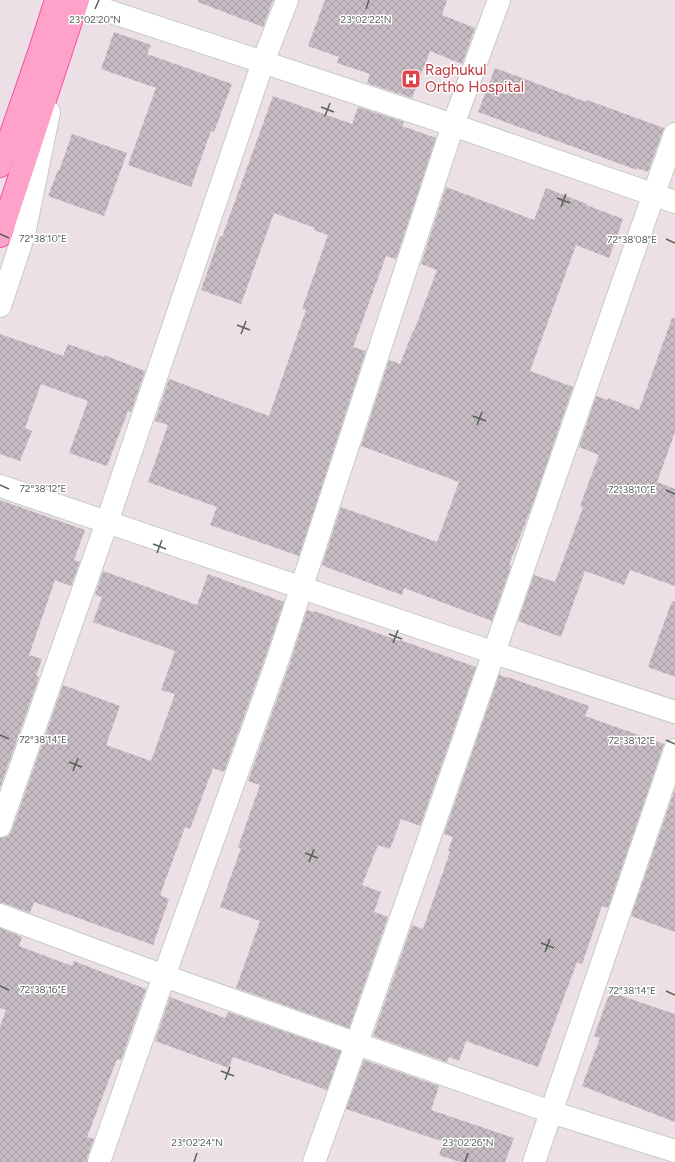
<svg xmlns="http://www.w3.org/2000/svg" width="675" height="1162" viewBox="0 0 675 1162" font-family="Figtree,sans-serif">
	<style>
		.building { fill: url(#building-cross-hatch) }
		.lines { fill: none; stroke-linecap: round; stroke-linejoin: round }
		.minor-casing { stroke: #c4cbc7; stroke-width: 24 }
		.major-casing { stroke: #f451a9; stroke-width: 24 }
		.minor { stroke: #fff; stroke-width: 22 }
		.major { stroke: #ffa2c9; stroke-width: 22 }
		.ticks { fill: none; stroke: #59615b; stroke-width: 1.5 }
		.labels { text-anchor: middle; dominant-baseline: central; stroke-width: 3; stroke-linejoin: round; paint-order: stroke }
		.health-label { font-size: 15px; fill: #be3a42; stroke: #fff; text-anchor: start }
		.ticks-label { font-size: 10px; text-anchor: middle; fill: #59615b; stroke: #fff; stroke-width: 3; stroke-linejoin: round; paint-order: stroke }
	</style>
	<defs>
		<pattern id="building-cross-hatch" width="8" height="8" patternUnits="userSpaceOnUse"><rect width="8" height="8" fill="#c7bcc3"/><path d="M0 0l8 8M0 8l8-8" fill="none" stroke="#a59ca1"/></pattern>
	</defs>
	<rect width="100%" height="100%" fill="#ece0e6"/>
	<g class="building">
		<polygon points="198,0 273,0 263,27 198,2"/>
		<polygon points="325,0 447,0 442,15 475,28 462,64 430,51 412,98 367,83 370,74 337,63 339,57 308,46"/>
		<polygon points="114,32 151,45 147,54 232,84 214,132 211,131 191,187 128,165 156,88 101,69"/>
		<polygon points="495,68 586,102 587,100 664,128 648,172 637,168 637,170 478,112"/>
		<polygon points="273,96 352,124 358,107 404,122 402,126 436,138 396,259 386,256 353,347 366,351 299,556 210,525 217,507 148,482 168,425 155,421 169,379 269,416 306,310 302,309 328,235 314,230 315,228 274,213 241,304 201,290 220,236 222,237"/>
		<polygon points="72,134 127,153 104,216 48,196 58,170 59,171"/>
		<polygon points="446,187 534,220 546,188 587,204 586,205 623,219 609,258 576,245 530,371 573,387 535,498 509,565 511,566 492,621 404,588 402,595 326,567 326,566 322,565 341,507 437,542 459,482 361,446 389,360 400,364 413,331 414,331 437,270 421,264"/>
		<polygon points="672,318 675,318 675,432 657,482 675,489 675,586 630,570 624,585 585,571 561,637 518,621 534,575 555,582 583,507 580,506 599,455 579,447 596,396 608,400 608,398 639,410"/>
		<polygon points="0,334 63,356 68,344 104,357 104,355 145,371 131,412 128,411 107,466 69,453 88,401 41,384 25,428 32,431 20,461 0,454"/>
		<polygon points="0,500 85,530 74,560 80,562 71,586 55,580 29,655 42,659 36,676 39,677 0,788"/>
		<polygon points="103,571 197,605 208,574 284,602 266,655 224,772 213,768 190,829 185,827 160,895 169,899 153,945 34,902 30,913 4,903 0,903 0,838 8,836 12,830 63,685 120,706 106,745 151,761 175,694 161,690 175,651 93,622 102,597 95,595"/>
		<polygon points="672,601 675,602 675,677 648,667"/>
		<polygon points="307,610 313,612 314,611 400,641 400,640 476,667 420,826 401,819 390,849 378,845 362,885 381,892 374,912 388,917 349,1028 236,988 260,921 220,907 241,848 238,847 260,785 248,781 290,663"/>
		<polygon points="499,675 508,678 508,677 589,706 585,716 664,744 608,908 602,906 582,964 577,962 538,1067 466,1041 459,1061 449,1057 447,1062 373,1036 412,925 423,929 450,852 448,851 453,837 444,834"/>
		<polygon points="675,789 675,932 631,916"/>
		<polygon points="0,928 22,937 19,946 72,966 74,961 146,989 121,1060 117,1059 87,1137 94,1139 87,1158 87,1162 0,1162 0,1027 6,1010 0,1008"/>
		<polygon points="610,992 675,1014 675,1122 582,1086 600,1038 594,1036"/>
		<polygon points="170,997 225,1018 228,1012 341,1051 327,1090 233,1057 229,1068 155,1041"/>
		<polygon points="364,1060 439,1086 431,1110 514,1138 505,1162 460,1162 439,1155 444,1142 346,1109"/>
	</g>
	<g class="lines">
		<defs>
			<g id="minor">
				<polyline points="78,1 453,125 675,202"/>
				<polyline points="0,306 24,234 49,112"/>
				<polyline points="0,486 495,653 675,712"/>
				<polyline points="0,826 107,522 263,62 287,0"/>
				<polyline points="0,915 164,976 551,1112 675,1151"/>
				<polyline points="99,1162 164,976 278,659 453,125 499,0"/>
				<path d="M314,1162C438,820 554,476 675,134"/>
				<polyline points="534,1162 675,750"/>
			</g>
			<g id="major">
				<polyline points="0,166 40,50 56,0"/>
				<polyline points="0,236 78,0"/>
			</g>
		</defs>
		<use href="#minor" class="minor-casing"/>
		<use href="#major" class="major-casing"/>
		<use href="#minor" class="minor"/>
		<use href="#major" class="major"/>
	</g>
	<path class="ticks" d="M95,9L99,0M366,9L369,0M321,107L334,112M325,116L330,103M557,198L570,203M561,207L566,194M0,234L9,238M666,239L675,243M237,325L250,330M241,334L246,321M473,416L486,421M477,425L482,412M0,485L9,489M666,490L675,494M153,544L166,549M157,553L162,540M389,634L402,639M393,643L398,630M0,735L9,739M666,740L675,744M69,762L82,767M73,771L78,758M305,853L318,858M309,862L314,849M541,943L554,948M545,952L550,939M0,986L9,990M666,991L675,995M221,1071L234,1076M225,1080L230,1067M194,1162L197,1153M465,1162L468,1153"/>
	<defs>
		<symbol id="hospital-square" viewBox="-11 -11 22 22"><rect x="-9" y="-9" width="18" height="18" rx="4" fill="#e0444e" stroke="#fff"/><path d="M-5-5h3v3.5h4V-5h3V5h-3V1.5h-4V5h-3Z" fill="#fff"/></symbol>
	</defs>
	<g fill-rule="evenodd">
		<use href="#hospital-square" x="400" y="68" width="22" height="22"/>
	</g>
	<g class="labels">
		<g class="health-label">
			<text x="425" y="70">Raghukul<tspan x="425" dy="17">Ortho Hospital</tspan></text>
		</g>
	</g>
	<g class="ticks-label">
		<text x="95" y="23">23°02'20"N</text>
		<text x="366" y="23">23°02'22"N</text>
		<text x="43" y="242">72°38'10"E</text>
		<text x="632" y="243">72°38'08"E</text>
		<text x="43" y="492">72°38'12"E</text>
		<text x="632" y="493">72°38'10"E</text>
		<text x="43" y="743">72°38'14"E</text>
		<text x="632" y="744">72°38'12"E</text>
		<text x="43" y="993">72°38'16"E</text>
		<text x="632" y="994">72°38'14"E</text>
		<text x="197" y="1146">23°02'24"N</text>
		<text x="468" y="1146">23°02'26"N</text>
	</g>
</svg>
